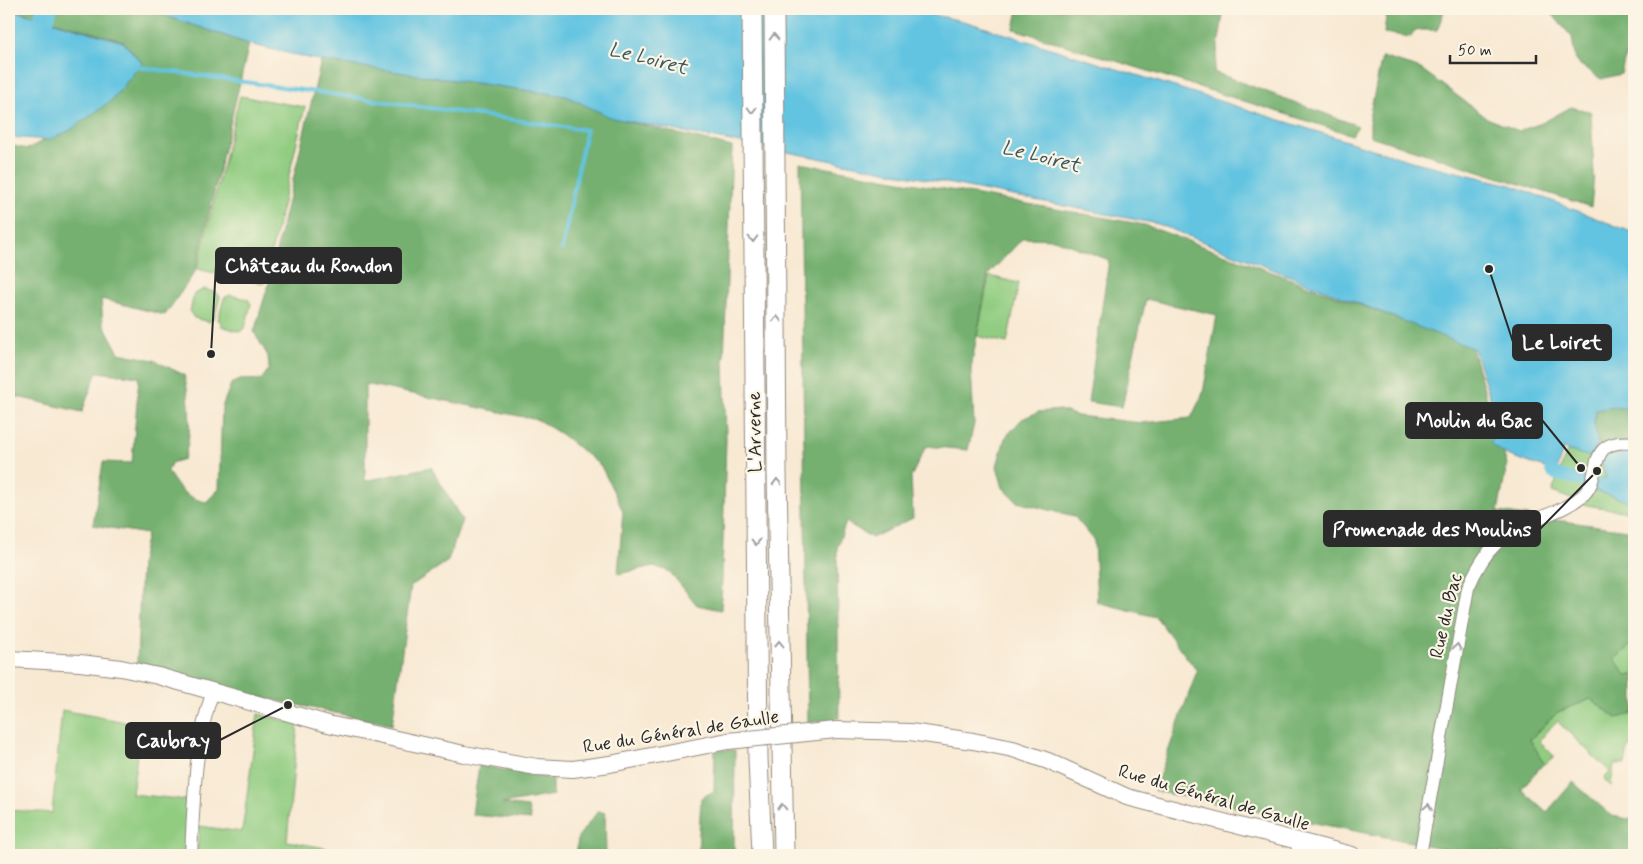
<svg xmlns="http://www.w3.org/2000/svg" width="1643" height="864" viewBox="0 0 1643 864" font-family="Mynerve,sans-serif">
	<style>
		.green { fill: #91cc81; stroke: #5e7c56 }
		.forest { fill: #74b06f; stroke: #506e4d }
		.water { fill: #63c4e1; stroke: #477886 }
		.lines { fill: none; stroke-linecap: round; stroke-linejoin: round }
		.stream { stroke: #63c4e1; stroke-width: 4 }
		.canal { stroke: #63c4e1; stroke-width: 12 }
		.river { stroke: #63c4e1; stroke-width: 21 }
		.minor-casing { stroke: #928a7f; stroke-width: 14 }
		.major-casing { stroke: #928a7f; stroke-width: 18 }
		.highway-casing { stroke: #928a7f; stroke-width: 21 }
		.minor { stroke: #fff; stroke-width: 12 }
		.major { stroke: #fff; stroke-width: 16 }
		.highway { stroke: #fff; stroke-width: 19 }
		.major-bridge-casing { stroke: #928a7f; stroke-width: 18; stroke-linecap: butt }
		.major-bridge { stroke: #fff; stroke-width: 16 }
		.oneway { stroke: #a0a0a0 }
		.labels { text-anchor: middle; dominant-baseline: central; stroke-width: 4.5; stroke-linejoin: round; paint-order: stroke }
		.street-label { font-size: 19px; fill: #2b2b2b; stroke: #fcf5e5 }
		.water-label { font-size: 20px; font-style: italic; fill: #3c5962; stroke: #fcf5e5 }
		.leader { fill: none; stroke: #2b2b2b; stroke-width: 2 }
		.callout-dot { fill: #2b2b2b; stroke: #fcf5e5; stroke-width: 2 }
		.callout { fill: #2b2b2b; stroke: #2b2b2b; stroke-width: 2 }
		.callout-label { font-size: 20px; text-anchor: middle; font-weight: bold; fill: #fff }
	</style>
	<rect width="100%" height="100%" fill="#fcf5e5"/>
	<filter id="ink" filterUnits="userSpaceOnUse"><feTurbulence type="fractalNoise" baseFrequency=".02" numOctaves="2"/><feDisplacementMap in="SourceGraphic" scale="10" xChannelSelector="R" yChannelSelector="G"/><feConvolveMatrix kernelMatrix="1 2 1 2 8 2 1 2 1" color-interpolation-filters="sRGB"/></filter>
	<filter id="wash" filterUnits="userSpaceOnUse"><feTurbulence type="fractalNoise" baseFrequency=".0096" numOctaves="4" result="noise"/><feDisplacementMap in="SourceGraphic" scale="20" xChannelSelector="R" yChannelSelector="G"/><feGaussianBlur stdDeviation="1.12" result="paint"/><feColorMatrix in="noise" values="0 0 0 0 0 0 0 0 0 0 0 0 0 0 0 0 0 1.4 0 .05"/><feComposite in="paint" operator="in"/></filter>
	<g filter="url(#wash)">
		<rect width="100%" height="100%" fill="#f8e9d3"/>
		<g class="green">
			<polygon points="240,96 305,107 264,284 197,269"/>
			<polygon points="989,276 1019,283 1007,343 977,336"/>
			<polygon points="204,289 217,293 220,297 214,318 209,322 194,318 190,312 194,294"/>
			<polygon points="230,295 248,299 251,304 245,328 240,332 221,326 221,322 218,320 224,298"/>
			<polygon points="1634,424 1634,513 1587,505 1552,492 1568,449"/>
			<polygon points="1632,644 1634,644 1634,675 1626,676 1615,659"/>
			<polygon points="1591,699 1617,718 1634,713 1634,740 1628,749 1625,764 1614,764 1611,786 1604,779 1610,772 1557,721 1539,741 1554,756 1544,765 1530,740 1558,712"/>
			<polygon points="62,710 141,725 132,794 188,800 185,855 9,855 9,810 52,813"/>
			<polygon points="258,714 298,724 287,841 336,850 336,855 197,855 199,826 242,832"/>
		</g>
		<g class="forest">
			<path d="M11,9H145L249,44L195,272L165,315L101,299L103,323L119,353L154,360L184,375C191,401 192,434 184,459L171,463L168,472C179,489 186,498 206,502L219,489L222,407L231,384L242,379L261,380L269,369L268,356L254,332L268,286L321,61L566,96L614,118L732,147L724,360L726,439L721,610L697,605L670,572L654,566L618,574L623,511L601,466L561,434L538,420L365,384V481L431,467L462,520L448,561L411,586L392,725L260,697L137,663L141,562L147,534L93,525L103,462L132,463L139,377L97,372L82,412L9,395V145L28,149L112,100L142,63L123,41Z"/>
			<polygon points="1018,9 1224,9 1214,72 1358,126 1352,135 1014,29"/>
			<polygon points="1387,9 1445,9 1437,30 1415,30 1411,37 1384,33"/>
			<polygon points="1517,9 1634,9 1634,19 1621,74 1601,79 1576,62 1572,37 1550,12"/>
			<polygon points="1382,57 1421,69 1487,118 1519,131 1542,123 1571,107 1591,112 1594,175 1591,207 1370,136 1370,113"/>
			<polygon points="800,163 1145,225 1471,346 1507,465 1498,512 1634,531 1634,644 1632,644 1615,659 1626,675 1634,675 1634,713 1617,718 1591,699 1558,712 1530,739 1544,763 1521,789 1547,812 1573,782 1612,816 1634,820 1634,855 1537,855 1451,850 1154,791 1197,671 1156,617 1097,602 1094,540 1074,516 1017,502 1003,488 997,466 1005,438 1022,419 1038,412 1060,410 1078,416 1142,423 1191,418 1203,393 1217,315 1146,299 1122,407 1088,402 1109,260 1054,239 1023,238 988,275 971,368 974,424 968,450 926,446 911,477 913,518 872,538 846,522 837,548 839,718 808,723"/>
			<path d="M1612,407L1634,409V450H1626L1610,455C1595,441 1592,430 1596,410Z"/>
			<polygon points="715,750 735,750 734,855 698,852 701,798 714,791"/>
			<polygon points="479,765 553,779 553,795 502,804 528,807 531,820 472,815"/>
			<polygon points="598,811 605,813 606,855 576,855 578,837"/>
		</g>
		<g class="water">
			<polygon points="9,9 123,42 142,63 112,100 69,131 48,140 9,137"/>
			<polygon points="145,9 908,9 967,22 1411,161 1511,185 1634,233 1634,409 1612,407 1596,410 1594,423 1598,444 1591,457 1563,449 1556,472 1507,455 1489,443 1502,433 1474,349 1158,224 612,118 566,96 321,61 249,44"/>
			<polygon points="1626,450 1634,450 1634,503 1593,490 1596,480 1606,478 1602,463 1605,456"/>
		</g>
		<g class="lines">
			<polyline class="stream" points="139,67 586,130 562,249"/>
			<polyline class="canal" points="1551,471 1554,474 1601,485"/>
			<polyline class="river" points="9,28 39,34 47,9"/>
		</g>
	</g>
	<g filter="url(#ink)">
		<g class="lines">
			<defs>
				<g id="minor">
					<path d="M191,855C194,800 194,744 213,691"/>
					<polyline points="1296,855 1300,843"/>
					<path d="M1420,855L1468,588C1485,548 1502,533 1542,517C1557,511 1570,506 1582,496C1605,477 1582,438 1634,443"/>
				</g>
				<g id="major">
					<polyline points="9,659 80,663 121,668 158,676 328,724 464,754 537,767 573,769 610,764 728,741"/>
					<polyline points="836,730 910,732 973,741 1013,749 1048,761 1127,797 1352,855"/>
				</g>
				<g id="highway">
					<polyline points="752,9 758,758 762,855"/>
					<polyline points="774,9 777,473 784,855"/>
				</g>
			</defs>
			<use href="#minor" class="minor-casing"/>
			<use href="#major" class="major-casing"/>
			<use href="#highway" class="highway-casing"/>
			<use href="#minor" class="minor"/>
			<use href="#major" class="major"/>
			<use href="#highway" class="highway"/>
			<defs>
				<polyline id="major-bridge" points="728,741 836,730"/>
			</defs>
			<use href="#major-bridge" class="major-bridge-casing"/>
			<use href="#major-bridge" class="major-bridge"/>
		</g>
		<defs><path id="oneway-chevron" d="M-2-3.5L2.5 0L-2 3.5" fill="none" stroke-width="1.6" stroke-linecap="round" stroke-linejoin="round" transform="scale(1.25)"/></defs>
		<g class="oneway">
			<use href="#oneway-chevron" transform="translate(774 37) rotate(-91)"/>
			<use href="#oneway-chevron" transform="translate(752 110) rotate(90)"/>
			<use href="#oneway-chevron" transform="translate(753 239) rotate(89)"/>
			<use href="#oneway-chevron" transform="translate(777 319) rotate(-90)"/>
			<use href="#oneway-chevron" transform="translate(777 482) rotate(-91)"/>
			<use href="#oneway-chevron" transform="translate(756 542) rotate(89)"/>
			<use href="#oneway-chevron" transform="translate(779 644) rotate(-91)"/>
			<use href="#oneway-chevron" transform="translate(1457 647) rotate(-80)"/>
			<use href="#oneway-chevron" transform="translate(782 807) rotate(-92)"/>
			<use href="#oneway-chevron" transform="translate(1428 807) rotate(-80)"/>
		</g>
	</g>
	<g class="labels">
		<g class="street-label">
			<text transform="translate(755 432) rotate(-91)">L'Arverne</text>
			<text transform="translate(1446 616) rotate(-77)">Rue du Bac</text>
			<text transform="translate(681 732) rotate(-9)">Rue du Général de Gaulle</text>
			<text transform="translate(1214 798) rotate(16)">Rue du Général de Gaulle</text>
		</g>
		<g class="water-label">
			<text transform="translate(648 59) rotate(14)">Le Loiret</text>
			<text transform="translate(1041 157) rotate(14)">Le Loiret</text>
		</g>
	</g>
	<path class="leader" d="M211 354L216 265M1489 269L1513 342M1581 468L1542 420M1597 471L1540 529M288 705L220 740"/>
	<g class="callout-dot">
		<circle cx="211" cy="354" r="5"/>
		<circle cx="1489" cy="269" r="5"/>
		<circle cx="1581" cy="468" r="5"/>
		<circle cx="1597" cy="471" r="5"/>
		<circle cx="288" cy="705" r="5"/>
	</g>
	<g class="callout">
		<rect x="216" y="248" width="185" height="35" rx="5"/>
		<rect x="1513" y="325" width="98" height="35" rx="5"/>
		<rect x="1406" y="403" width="136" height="35" rx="5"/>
		<rect x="1324" y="511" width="216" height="35" rx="5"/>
		<rect x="126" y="723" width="94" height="35" rx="5"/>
	</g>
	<g class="callout-label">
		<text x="309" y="272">Château du Rondon</text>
		<text x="1562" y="349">Le Loiret</text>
		<text x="1474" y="427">Moulin du Bac</text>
		<text x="1432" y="536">Promenade des Moulins</text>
		<text x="173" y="747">Caubray</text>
	</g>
	<rect width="1643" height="864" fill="none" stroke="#fcf5e5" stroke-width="30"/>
	<path d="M1450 55v8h86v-8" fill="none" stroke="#2b2b2b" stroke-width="2.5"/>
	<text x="1458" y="55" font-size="15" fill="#2b2b2b" stroke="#fcf5e5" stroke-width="4" paint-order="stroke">50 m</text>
</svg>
